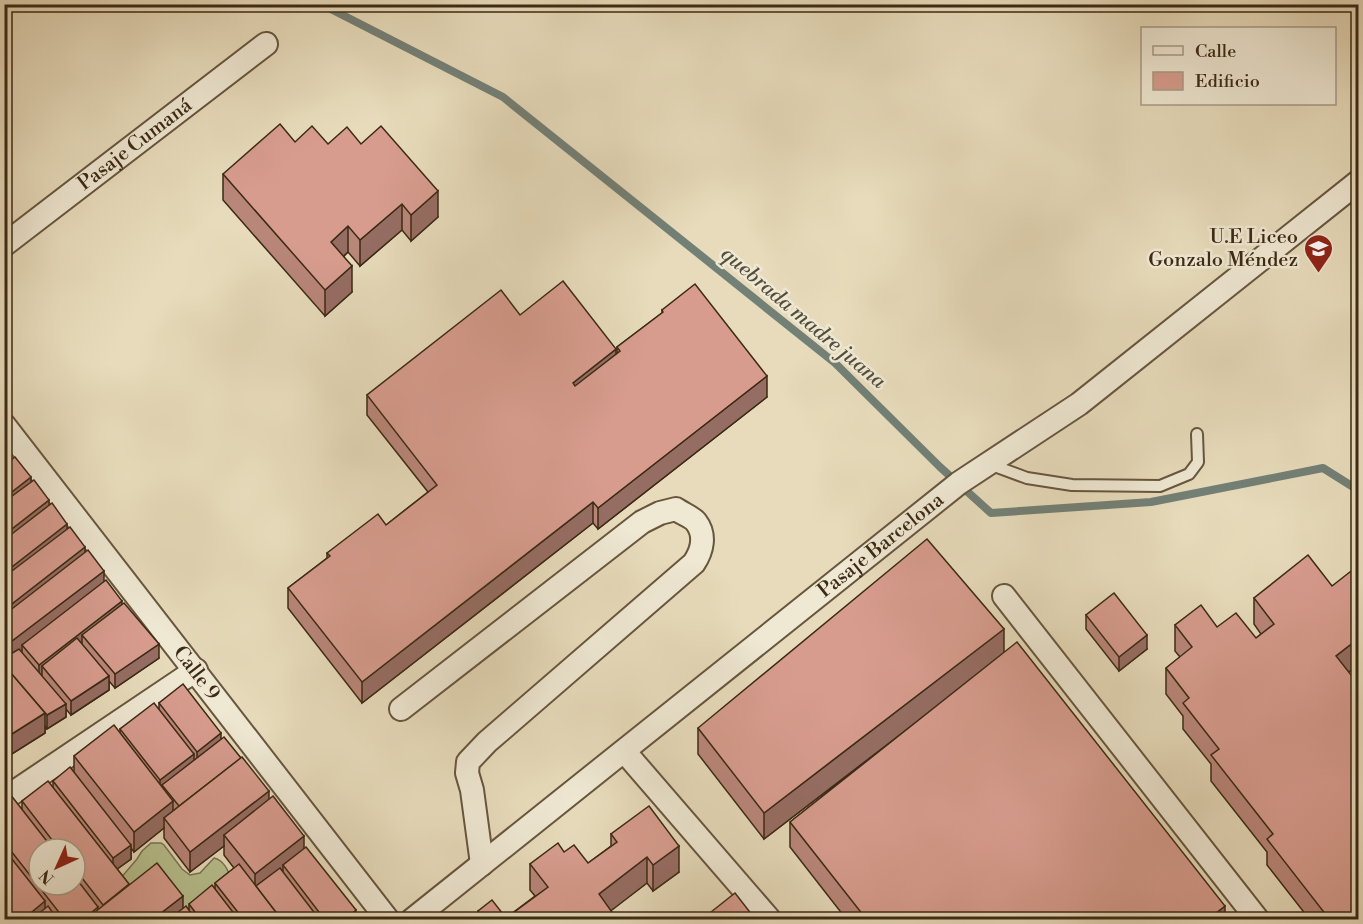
<svg xmlns="http://www.w3.org/2000/svg" width="1363" height="924" viewBox="0 0 1363 924" font-family="'Libre Bodoni',serif">
	<style>
		.green { fill: #b7c08e; stroke: #7a7552; stroke-width: 1.5 }
		.lines { fill: none; stroke-linecap: round; stroke-linejoin: round }
		.stream { stroke: #738076; stroke-width: 8 }
		.service-casing { stroke: #67563e; stroke-width: 14 }
		.minor-casing { stroke: #67563e; stroke-width: 26 }
		.service { stroke: #efe8d3; stroke-width: 10 }
		.minor { stroke: #efe8d3; stroke-width: 22 }
		.wall { fill: #b9867a; stroke: #3c2a15; stroke-width: 1.5; fill-rule: evenodd }
		.shaded-wall { fill: #966d63; stroke: #3c2a15; stroke-width: 1.5 }
		.building { fill: #d79c8e; stroke: #3c2a15; stroke-width: 1.5 }
		.labels { text-anchor: middle; dominant-baseline: central; stroke-width: 5; stroke-linejoin: round; paint-order: stroke }
		.street-label { font-size: 20px; fill: #3c2a15; stroke: #efe8d3 }
		.poi-label { font-size: 20px; fill: #3c2a15; stroke: #efe8d3; text-anchor: end }
		.water-label { font-size: 21px; font-style: italic; fill: #534e3e; stroke: #efe8d3 }
	</style>
	<rect width="100%" height="100%" fill="#e7dbbb"/>
	<filter id="stains"><feTurbulence type="fractalNoise" baseFrequency=".00333" numOctaves="4"/><feColorMatrix values="0 0 0 0 .2 0 0 0 0 .09 0 0 0 0 .02 0 0 0 .5 -.17"/></filter>
	<radialGradient id="worn" r=".72"><stop offset=".6" stop-color="#630" stop-opacity="0"/><stop offset="1" stop-color="#630" stop-opacity=".3"/></radialGradient>
	<path class="green" d="M151,843H161L164,845L182,869L190,875L200,873L214,858C223,860 229,870 230,879L189,911L141,893L119,880L137,859L142,851Z"/>
	<g class="lines">
		<polyline class="stream" points="321,4 503,97 835,363 940,467 991,513 1151,502 1323,468 1358,490"/>
		<defs>
			<polyline id="service" points="989,464 1027,478 1072,485 1160,486 1189,474 1198,462 1197,434"/>
			<g id="minor">
				<path id="s1" d="M4,245L266,44"/>
				<path id="s2" d="M4,425L388,920"/>
				<polyline points="1004,596 1258,920"/>
				<path d="M401,709L642,522L660,513L676,509C681,513 692,517 696,522C706,535 702,551 694,563L487,742L468,762L467,773L472,790L482,864"/>
				<polyline points="624,751 770,920"/>
				<polyline points="4,799 196,670"/>
				<path id="s3" d="M412,920L959,483L1079,404L1358,182"/>
			</g>
		</defs>
		<use href="#service" class="service-casing"/>
		<use href="#minor" class="minor-casing"/>
		<use href="#service" class="service"/>
		<use href="#minor" class="minor"/>
	</g>
	<g class="wall">
		<polygon points="295,142 328,144 361,144 438,217 411,241 402,230 360,266 348,252 344,256 352,292 325,316 223,200 223,174"/>
		<polygon points="662,310 767,397 598,529 593,523 362,703 288,608 288,588 327,558 327,553 386,525 428,492 367,415 367,395 520,315 616,354 617,353 617,347 662,313"/>
		<polygon points="4,439 11,460 31,482 85,552 104,583 122,605 159,658 115,688 109,681 109,690 71,715 66,709 66,717 47,729 45,726 45,733 4,759"/>
		<polygon points="1359,573 1359,664 1349,672 1359,920 1310,920 1267,865 1267,852 1211,781 1211,764 1183,729 1183,716 1166,694 1166,668 1180,657 1175,651 1175,625 1217,627 1256,638 1261,634 1254,624 1254,598 1332,586"/>
		<polygon points="1086,615 1147,649 1119,671 1086,629"/>
		<polygon points="1004,653 1225,920 847,920 790,847 790,822 897,737 764,839 698,754 698,728"/>
		<path d="M159,703L221,739L269,800L356,920H4V798L22,809V801L53,787V781L74,773V756L120,734V729L159,709ZM164,828V838L190,872L224,846V855L234,868L215,883V889L189,904V910L183,908L129,885L117,869L131,859V848L134,852ZM39,849H75V885Z"/>
		<polygon points="611,834 679,872 653,891 647,883 611,910 614,920 478,920 478,911 506,918 535,896 530,890 530,864 564,852 588,863 611,846"/>
	</g>
	<g class="shaded-wall">
		<polygon points="438,191 438,217 411,241 411,215"/>
		<polygon points="402,204 402,230 360,266 360,240"/>
		<polygon points="348,226 348,252 331,268 331,242"/>
		<polygon points="352,266 352,292 325,316 325,290"/>
		<polygon points="616,349 616,369 573,403 573,383"/>
		<polygon points="767,376 767,397 598,529 598,508"/>
		<polygon points="11,447 11,473 4,478 4,452"/>
		<polygon points="31,477 31,497 4,518 4,498"/>
		<polygon points="49,500 49,521 4,555 4,535"/>
		<polygon points="593,502 593,523 362,703 362,682"/>
		<polygon points="67,524 67,544 4,593 4,573"/>
		<polygon points="85,547 85,568 4,630 4,610"/>
		<polygon points="104,571 104,591 22,645 22,654 4,666 4,647"/>
		<polygon points="122,601 122,615 82,635 82,646 42,666 42,676 39,679 39,665"/>
		<polygon points="1004,629 1004,655 764,839 764,813"/>
		<polygon points="1147,635 1147,649 1119,671 1119,657"/>
		<polygon points="1359,638 1359,664 1336,682 1336,656"/>
		<polygon points="159,644 159,658 115,688 115,674"/>
		<polygon points="109,676 109,690 71,715 71,701"/>
		<polygon points="66,704 66,717 47,729 47,715"/>
		<polygon points="45,713 45,733 4,759 4,739"/>
		<polygon points="221,733 221,747 197,765 197,752"/>
		<polygon points="194,754 194,768 162,785 162,792 160,794 160,780"/>
		<polygon points="269,791 269,811 224,835 224,846 190,872 190,852"/>
		<polygon points="173,801 173,821 164,818 164,828 134,852 134,832"/>
		<polygon points="304,836 304,856 283,865 283,873 255,894 255,874"/>
		<polygon points="131,845 131,859 113,872 113,858"/>
		<polygon points="679,846 679,872 653,891 653,865"/>
		<polygon points="647,857 647,883 599,920 599,894"/>
		<polygon points="183,896 183,920 152,920"/>
		<polygon points="45,901 45,920 22,920"/>
		<polygon points="1225,906 1225,920 1207,920"/>
		<polygon points="98,907 98,920 82,920"/>
		<polygon points="1359,907 1359,920 1342,920"/>
		<polygon points="356,910 356,920 344,920"/>
		<polygon points="614,915 614,920 608,920"/>
	</g>
	<g class="building">
		<polygon points="280,124 295,142 312,126 328,144 347,127 361,144 381,126 438,191 411,215 402,204 360,240 348,226 331,242 352,266 325,290 223,174"/>
		<polygon points="563,281 616,349 573,383 575,386 620,351 617,347 663,312 662,310 695,284 767,376 598,508 593,502 362,682 288,588 330,556 327,553 378,514 386,525 437,485 367,395 501,290 520,315"/>
		<polygon points="4,439 11,447 4,452"/>
		<polygon points="15,457 31,477 4,498 4,465"/>
		<polygon points="34,480 49,500 4,535 4,502"/>
		<polygon points="52,503 67,524 4,573 4,540"/>
		<polygon points="70,527 85,547 4,610 4,577"/>
		<polygon points="927,539 1004,629 764,813 698,728"/>
		<polygon points="88,550 104,571 4,647 4,615"/>
		<polygon points="1308,555 1332,586 1355,568 1359,573 1359,638 1336,656 1359,685 1359,907 1342,920 1330,920 1267,839 1273,834 1211,755 1219,749 1183,703 1189,698 1166,668 1192,647 1175,625 1201,605 1217,627 1236,613 1256,638 1274,624 1254,598"/>
		<polygon points="106,580 122,601 39,665 22,645"/>
		<polygon points="1114,593 1147,635 1119,657 1086,615"/>
		<polygon points="124,603 159,644 115,674 82,635"/>
		<polygon points="77,638 109,676 71,701 42,666"/>
		<polygon points="1017,642 1225,906 1207,920 867,920 790,822"/>
		<polygon points="19,649 66,704 47,715 4,665 4,658"/>
		<polygon points="4,665 45,713 4,739"/>
		<polygon points="183,684 221,733 197,752 159,703"/>
		<polygon points="154,703 194,754 160,780 120,729"/>
		<polygon points="114,725 173,801 134,832 74,756"/>
		<polygon points="224,737 241,758 179,806 162,785"/>
		<polygon points="242,757 269,791 190,852 164,818"/>
		<polygon points="70,767 131,845 113,858 53,781"/>
		<polygon points="48,781 129,884 103,905 75,869 75,849 59,849 22,801"/>
		<polygon points="10,794 53,849 39,849 39,885 75,885 75,877 98,907 82,920 65,920 4,842 4,798"/>
		<polygon points="273,796 304,836 255,874 224,835"/>
		<polygon points="649,806 679,846 653,865 647,857 599,894 614,915 608,920 484,920 478,911 492,900 506,918 548,887 530,864 558,843 564,852 574,845 588,863 617,842 611,834"/>
		<polygon points="306,847 356,910 344,920 325,920 283,865"/>
		<polygon points="4,849 45,901 22,920 10,920 4,912"/>
		<polygon points="157,863 183,896 152,920 85,920"/>
		<polygon points="239,864 282,920 244,920 215,883"/>
		<polygon points="280,868 320,920 282,920 256,886"/>
		<polygon points="212,885 239,920 201,920 189,904"/>
		<polygon points="735,893 756,920 701,920"/>
		<polygon points="48,906 58,920 31,920"/>
		<polygon points="186,906 196,920 168,920"/>
		<polygon points="1359,911 1359,920 1348,920"/>
	</g>
	<defs>
		<symbol id="university-pin" viewBox="-11 -11 22 30"><path d="M0 17L-7.5 6A9.5 9.5 0 1 1 7.5 6Z" fill="#8f2418" stroke="#efe8d3"/><path d="M0-5L7-2L0 1L-7-2ZM-4 1L0 2.5L4 1V4Q0 6-4 4Z" fill="#fff"/></symbol>
	</defs>
	<g fill-rule="evenodd">
		<use href="#university-pin" x="1302" y="232" width="33" height="45"/>
	</g>
	<g class="labels">
		<g class="street-label">
			<text stroke="none"><textPath href="#s1" startOffset="165">Pasaje Cumaná</textPath></text>
			<text stroke="none"><textPath href="#s3" startOffset="600">Pasaje Barcelona</textPath></text>
			<text stroke="none"><textPath href="#s2" startOffset="314">Calle 9</textPath></text>
		</g>
		<g class="poi-label">
			<text x="1298" y="237">U.E Liceo<tspan x="1298" dy="23">Gonzalo Méndez</tspan></text>
		</g>
		<g class="water-label">
			<text transform="translate(803 318) rotate(40)">quebrada madre juana</text>
		</g>
	</g>
	<rect width="1363" height="924" fill="none" stroke="#e7dbbb" stroke-width="24"/>
	<rect x="6" y="6" width="1351" height="912" fill="none" stroke="#3c2a15" stroke-width="3"/>
	<rect x="12" y="12" width="1339" height="900" fill="none" stroke="#3c2a15" stroke-width="1.5"/>
	<rect x="1141" y="27" width="195" height="78" fill="#efe8d3" stroke="#a79c87" stroke-width="1.5"/>
	<rect x="1153" y="46" width="30" height="9" fill="#efe8d3" stroke="#a79c87" stroke-width="1.5"/>
	<text x="1195" y="57" font-size="18" fill="#3c2a15">Calle</text>
	<rect x="1153" y="72" width="30" height="18" fill="#d79c8e" stroke="#a79c87" stroke-width="1.5"/>
	<text x="1195" y="87" font-size="18" fill="#3c2a15">Edificio</text>
	<g transform="translate(57 867) rotate(225)"><circle r="28" fill="#efe8d3" stroke="#a79c87" stroke-width="1.5"/>
	<path d="M0-4.5L10 22L0 15L-10 22Z" fill="#8f2418"/>
	<text y="-9" font-size="16" font-weight="bold" text-anchor="middle" fill="#3c2a15">N</text>
	</g>
	<rect width="100%" height="100%" filter="url(#stains)"/>
	<rect width="100%" height="100%" fill="url(#worn)"/>
</svg>
